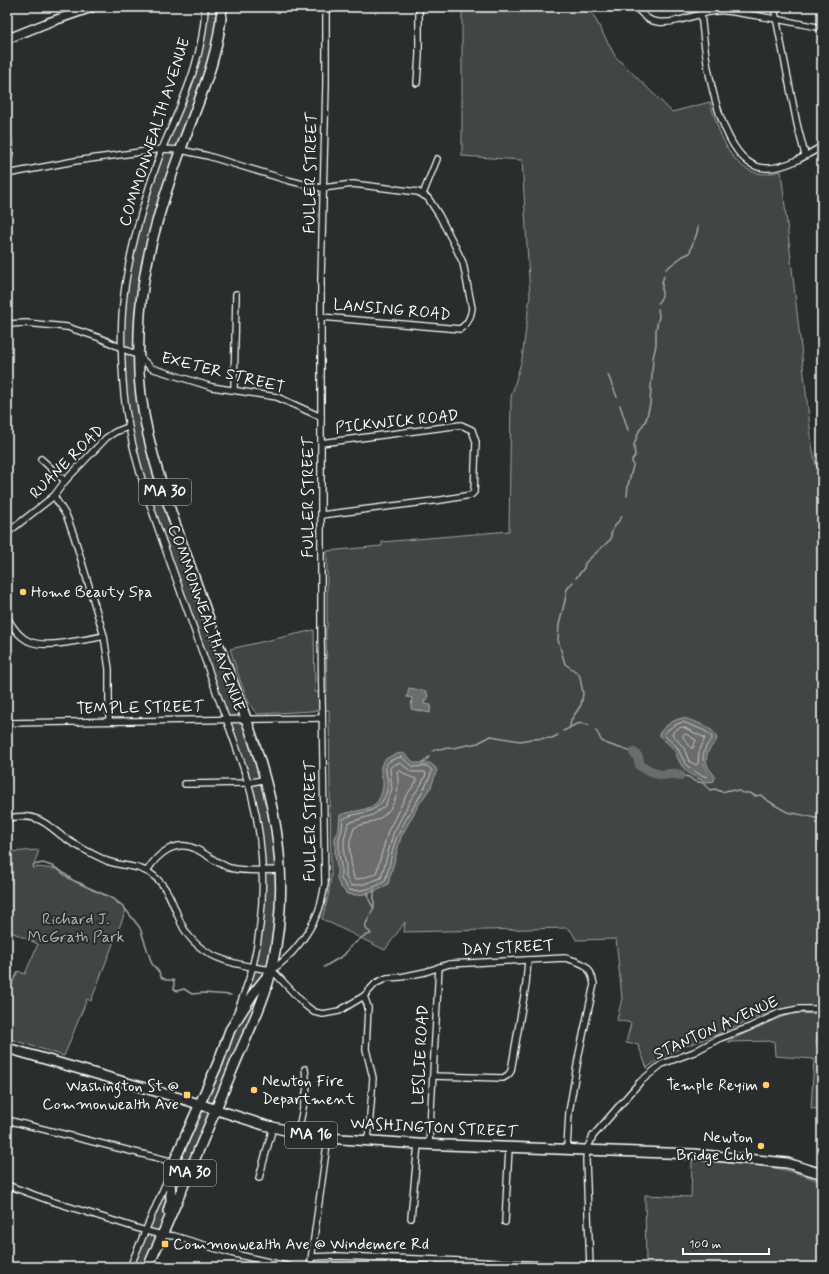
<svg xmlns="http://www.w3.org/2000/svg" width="829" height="1274" viewBox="0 0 829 1274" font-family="Mynerve,sans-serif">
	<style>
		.built { fill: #373a3b }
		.green { fill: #414445; stroke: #a0a2a2 }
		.water { fill: #6a6c6d; stroke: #a6a7a7 }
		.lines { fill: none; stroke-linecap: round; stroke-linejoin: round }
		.shore { stroke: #c3c4c5; stroke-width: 1 }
		.stream { stroke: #a6a7a7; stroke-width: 1.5 }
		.river { stroke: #6a6c6d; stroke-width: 10 }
		.street-casing { stroke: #fff; stroke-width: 8 }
		.secondary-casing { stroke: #fff; stroke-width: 11 }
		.primary-casing { stroke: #fff; stroke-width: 12 }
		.street { stroke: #2a2d2e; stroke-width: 5.5 }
		.secondary { stroke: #2a2d2e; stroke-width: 8 }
		.primary { stroke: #2a2d2e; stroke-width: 9 }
		.poi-dot { fill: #ffd166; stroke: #2a2d2e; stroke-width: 1.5 }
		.labels { text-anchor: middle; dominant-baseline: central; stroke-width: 4; stroke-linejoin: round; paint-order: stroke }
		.shield { fill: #2a2d2e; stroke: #bfc0c0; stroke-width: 1 }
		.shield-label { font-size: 15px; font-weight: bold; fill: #fff }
		.street-label { font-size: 16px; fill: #fff; stroke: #2a2d2e }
		.poi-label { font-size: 16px; fill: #fff; stroke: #2a2d2e; text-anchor: start }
		.park-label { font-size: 16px; fill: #b3b4b5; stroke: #2a2d2e }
	</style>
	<rect width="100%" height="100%" fill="#2a2d2e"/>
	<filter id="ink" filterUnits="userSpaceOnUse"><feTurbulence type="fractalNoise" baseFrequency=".025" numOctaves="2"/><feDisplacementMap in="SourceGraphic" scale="8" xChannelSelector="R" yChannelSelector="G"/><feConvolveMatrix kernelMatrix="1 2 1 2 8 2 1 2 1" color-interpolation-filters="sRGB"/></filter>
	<g filter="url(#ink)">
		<polygon class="built" points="355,1259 409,1261 544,1267 317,1267 318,1260"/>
		<g class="green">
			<polygon points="205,7 222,7 221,20 151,246 139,334 148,434 260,760 279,852 272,970 148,1267 130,1267 230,1030 256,951 262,870 252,796 133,450 121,349 129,268 151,183 195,67"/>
			<path d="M462,7H589L615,56L672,112L710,102C718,129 729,171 763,174C769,174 775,172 781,171L812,445L816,465L822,476V1006C808,1006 793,1006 779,1010C756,1016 735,1027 713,1036C690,1045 666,1052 647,1068L638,1045L626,1043L631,1023L617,1020L622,998L616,939L576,940L572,932L567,928L404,932L405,922L385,950L322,919L328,897L331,877L329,710L258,714C247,709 235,663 230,649L314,630L315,692H327L326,629L327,627V551L382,546V542L509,531L511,397L522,359L530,296L522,160L462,156Z"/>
			<path d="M39,850L33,868C39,866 49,869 57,869L69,879L81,883L92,890L107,895L126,910L91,1001L87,999L64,1056L7,1038V995L18,971L25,974L38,944L7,930V852Z"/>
			<polygon points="792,1013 818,1014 816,1045 822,1046 822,1108 811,1109 814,1059 775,1056 774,1041 727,1042 762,1025"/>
			<path d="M692,1160C735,1164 782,1163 822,1183V1267H646L645,1195L691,1197Z"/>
		</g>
		<g class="water">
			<polygon points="409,688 426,691 426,693 428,694 427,700 425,699 424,704 431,705 430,713 411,709 412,698 407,697"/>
			<path d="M682,718C690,719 722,730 716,741C716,742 712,745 712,746C708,750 705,758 707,764C708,769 713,772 715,777L714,781C705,785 687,774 682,766C678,761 677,754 673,749C670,744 664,741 660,736L659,734C664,726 673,720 682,718Z"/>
			<path d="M403,753L415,763H430L435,767L437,770L431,787L419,804L401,837L388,884C379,892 359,897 347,894L340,886L337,879V866L335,856V838L339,829L340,815C352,810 369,812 378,801C380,797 383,791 383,786C384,781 381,776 381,771C379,759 393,754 403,753Z"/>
		</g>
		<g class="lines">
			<g class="shore">
				<path d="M683,722L705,731L712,737V739C702,749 700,762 708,774L707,777L699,774L686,765L677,747L664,735V733L673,726Z"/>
				<polygon points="683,727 705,738 699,752 698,764 696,765 689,761 684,748 672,734 675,730"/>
				<polygon points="686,734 696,740 693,748 691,748 683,737 683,735"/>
				<path d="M401,757L414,767L427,766L430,768L432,771C424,794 407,814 397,837C391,851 390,867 385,881C376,888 360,892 349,890L341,879V865L339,855V839L342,829L343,819C354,812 370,815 380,804C384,800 388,790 388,784C387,768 379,762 401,757Z"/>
				<polygon points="400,763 412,772 425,772 426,774 422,783 411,799 393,834 381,878 364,884 351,886 346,877 346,865 344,855 344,840 348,823 373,815 385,806 392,789 390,768 393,765"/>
				<path d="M399,770L408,776L416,779L417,781L406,796L388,831L376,874L355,880C352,876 349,847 350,841C351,836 353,832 354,828C360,824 368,824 374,821C394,813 401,792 397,772Z"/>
			</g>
			<g class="stream">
				<path d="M666,269L683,256L690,253C691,243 698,237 698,226"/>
				<polyline points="658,303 662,296 662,282 664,276"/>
				<polyline points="608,375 617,397"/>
				<polyline points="620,405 628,430"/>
				<polyline points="627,496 628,485 633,466 632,460 635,456 634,445 639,431 646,420 650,404 653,358 656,345 656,330 659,316 658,309"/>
				<path d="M576,578L584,568L585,563L611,539C610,528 618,524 622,516"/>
				<path d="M570,726L571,720L581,705L583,694L580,677L578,673L565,664L558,640L559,625L566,596C565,590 569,586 573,582"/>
				<path d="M595,730C599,733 599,738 602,741C604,744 628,750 634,753"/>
				<path d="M563,731C575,726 574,721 589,725"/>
				<polyline points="433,751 436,749 453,748 478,743 491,736 520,741 531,739 552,738 558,735"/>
				<polyline points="422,764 429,757"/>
				<path d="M680,775L689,777L694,781L703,783L710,790L715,789L722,792L729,790L739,791L742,793H750L755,796L761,795C765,800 780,808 787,812C789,812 813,817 815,818L822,817"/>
				<polyline points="33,865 43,863 52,866 61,871 74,881 114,899 123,906 140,928 152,964 159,972 161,977 166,980 172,980 174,981 174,989 177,991 184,989 192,994 203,993 231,995"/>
				<polyline points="368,892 369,900 373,907"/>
				<polyline points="324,967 344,955 351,946 364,936 371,934 370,932 367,930 365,926 374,907 374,889"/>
			</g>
			<path class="river" d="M634,753L638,757L640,766C643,767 658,775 661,775C669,775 671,772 680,775"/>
			<defs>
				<g id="street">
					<path d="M205,7C204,50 188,89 171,128C168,136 164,143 161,152C145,197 130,246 124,294C120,327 121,361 124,394C129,442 143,485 159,531C178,585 198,639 217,694C229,727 242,760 251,793C266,849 266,910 253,965C249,982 242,999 236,1015"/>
					<path d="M636,7C643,15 648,21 658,22C680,24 697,12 718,11C727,10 737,13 746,14C771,18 797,23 822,28"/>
					<path d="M700,7C703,27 704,48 708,68C713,96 729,167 765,168C785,169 806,156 822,146"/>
					<polyline points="774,7 797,124 805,155"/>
					<polyline points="417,83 419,55 419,7"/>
					<polyline points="7,128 10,151 7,175"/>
					<path d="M7,174L75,161L162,149L181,150L208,156L287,180L315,187L323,188L353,184L418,192L428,198L439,215L454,244L463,263L472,308C471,317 468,324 460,329L321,317"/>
					<polyline points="423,194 437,159"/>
					<polyline points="7,324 26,323 67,327 100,338 139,356 151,368 212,387 277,397 321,417"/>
					<polyline points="234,390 236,294"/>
					<polyline points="321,443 461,425 472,430 476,442 474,492 471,495 441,500 321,515"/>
					<polyline points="41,459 65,481"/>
					<polyline points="54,496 67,517 74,536 104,636 109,669 109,721"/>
					<polyline points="7,533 54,496 65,481 106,438 115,432 128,427"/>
					<path d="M7,617C21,644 35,647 64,643C77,641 91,639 104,636"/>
					<polyline points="7,723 322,718"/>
					<polyline points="185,784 248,783 266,779"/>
					<path d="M7,818C17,817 27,815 37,819C46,822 54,830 62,836C76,846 92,854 107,861C123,867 142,865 155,877C168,888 172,902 178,916C193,958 233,965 272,970"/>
					<path d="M147,871C158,853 176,838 198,850C209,856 218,864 230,868C246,872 264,870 280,870"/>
					<path d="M272,970C292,956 309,934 318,912C322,903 323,893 325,884L321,636V278L326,85V7"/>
					<path d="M272,970L305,1005L314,1012L323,1014L339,1011L364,996L376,983L387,978L401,977L425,972L449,964L565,958C583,963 590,964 594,984L579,1054L569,1112L567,1149"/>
					<polyline points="364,996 368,1007 366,1049 373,1078 368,1141"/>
					<polyline points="433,1076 503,1078 508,1075 511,1071 526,984 528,960"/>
					<polyline points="7,1120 174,1162"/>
					<polyline points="298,1133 306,1093 307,1086 305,1069"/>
					<polyline points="429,1144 439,967"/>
					<polyline points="259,1178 273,1127"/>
					<polyline points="7,1185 48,1200 146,1231 162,1235 174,1236 231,1253 290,1267"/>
					<polyline points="411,1218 418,1144"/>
					<polyline points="505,1222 509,1148"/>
					<polyline points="312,1257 337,1256 417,1259 588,1267"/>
					<polyline points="130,1267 164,1187 169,1177"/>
					<polyline points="310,1267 328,1137"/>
					<polyline points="590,1267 586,1160 587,1149 593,1136 640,1082 662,1064 694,1052 718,1039 750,1027 779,1013 799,1009 822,1009"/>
				</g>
				<polyline id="secondary" points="7,39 47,23 93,7"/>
				<g id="primary">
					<polyline points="7,1048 186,1100 264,1125 298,1133 341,1139 418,1144 693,1154 787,1163 822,1174"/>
					<polyline points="168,1211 171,1201 170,1175 174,1162 218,1063 230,1030 253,994 269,974"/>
					<path d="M148,1267C178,1200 206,1133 234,1066C247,1034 265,1001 272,967C282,922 283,874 276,829C266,767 241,704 219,646C206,612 195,579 183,546C163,490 142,432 139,373C138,342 139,310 144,280C151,235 166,190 182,146C199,99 219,58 222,7"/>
				</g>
			</defs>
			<use href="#street" class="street-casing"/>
			<use href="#secondary" class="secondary-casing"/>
			<use href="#primary" class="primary-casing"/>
			<use href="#street" class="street"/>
			<use href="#secondary" class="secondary"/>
			<use href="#primary" class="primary"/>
		</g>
	</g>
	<g class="poi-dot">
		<circle cx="23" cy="592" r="4"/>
		<circle cx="766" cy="1085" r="4"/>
		<circle cx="254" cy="1090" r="4"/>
		<rect x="183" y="1091" width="8" height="8" rx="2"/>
		<circle cx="761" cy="1146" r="4"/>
		<rect x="161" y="1240" width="8" height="8" rx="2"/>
	</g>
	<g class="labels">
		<g class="shield">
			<rect x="139" y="479" width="52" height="26" rx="3"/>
			<rect x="285" y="1122" width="52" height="26" rx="3"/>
			<rect x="164" y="1160" width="52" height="26" rx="3"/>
		</g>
		<g class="shield-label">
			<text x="165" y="492">MA 30</text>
			<text x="311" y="1135">MA 16</text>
			<text x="190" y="1173">MA 30</text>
		</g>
		<g class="street-label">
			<text transform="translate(155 132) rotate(-72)">COMMONWEALTH AVENUE</text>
			<text transform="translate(311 173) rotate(-89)">FULLER STREET</text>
			<text transform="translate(392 310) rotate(5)">LANSING ROAD</text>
			<text transform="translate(223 373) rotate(14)">EXETER STREET</text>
			<text transform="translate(397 422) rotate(-6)">PICKWICK ROAD</text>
			<text transform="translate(67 462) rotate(-45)">RUANE ROAD</text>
			<text transform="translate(308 497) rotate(-90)">FULLER STREET</text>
			<text transform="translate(206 618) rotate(70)">COMMONWEALTH AVENUE</text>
			<text transform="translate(140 708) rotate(-1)">TEMPLE STREET</text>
			<text transform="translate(310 821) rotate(-90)">FULLER STREET</text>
			<text transform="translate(508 948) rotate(-3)">DAY STREET</text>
			<text transform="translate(716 1028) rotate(-24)">STANTON AVENUE</text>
			<text transform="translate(421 1055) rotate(-87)">LESLIE ROAD</text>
			<text transform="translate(434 1128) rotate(3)">WASHINGTON STREET</text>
		</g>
		<g class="poi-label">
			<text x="31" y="592">Home Beauty Spa</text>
			<text x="262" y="1081">Newton Fire<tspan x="262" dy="18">Department</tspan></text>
			<text x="758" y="1085" text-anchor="end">Temple Reyim</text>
			<text x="179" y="1086" text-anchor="end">Washington St @<tspan x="179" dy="18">Commonwealth Ave</tspan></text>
			<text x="753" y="1137" text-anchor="end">Newton<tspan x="753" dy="18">Bridge Club</tspan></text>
			<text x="173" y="1244">Commonwealth Ave @ Windemere Rd</text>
		</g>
		<g class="park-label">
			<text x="76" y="919">Richard J.<tspan x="76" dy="18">McGrath Park</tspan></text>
		</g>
	</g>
	<rect width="829" height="1274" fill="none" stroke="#2a2d2e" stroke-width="24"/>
	<rect x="12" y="12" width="805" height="1250" fill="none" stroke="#fff" stroke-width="1.5" filter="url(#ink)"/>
	<path d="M683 1248v6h86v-6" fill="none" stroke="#ffffff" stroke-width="2"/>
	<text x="689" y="1248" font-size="12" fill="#ffffff" stroke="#2a2d2e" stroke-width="3" paint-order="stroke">100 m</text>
</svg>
